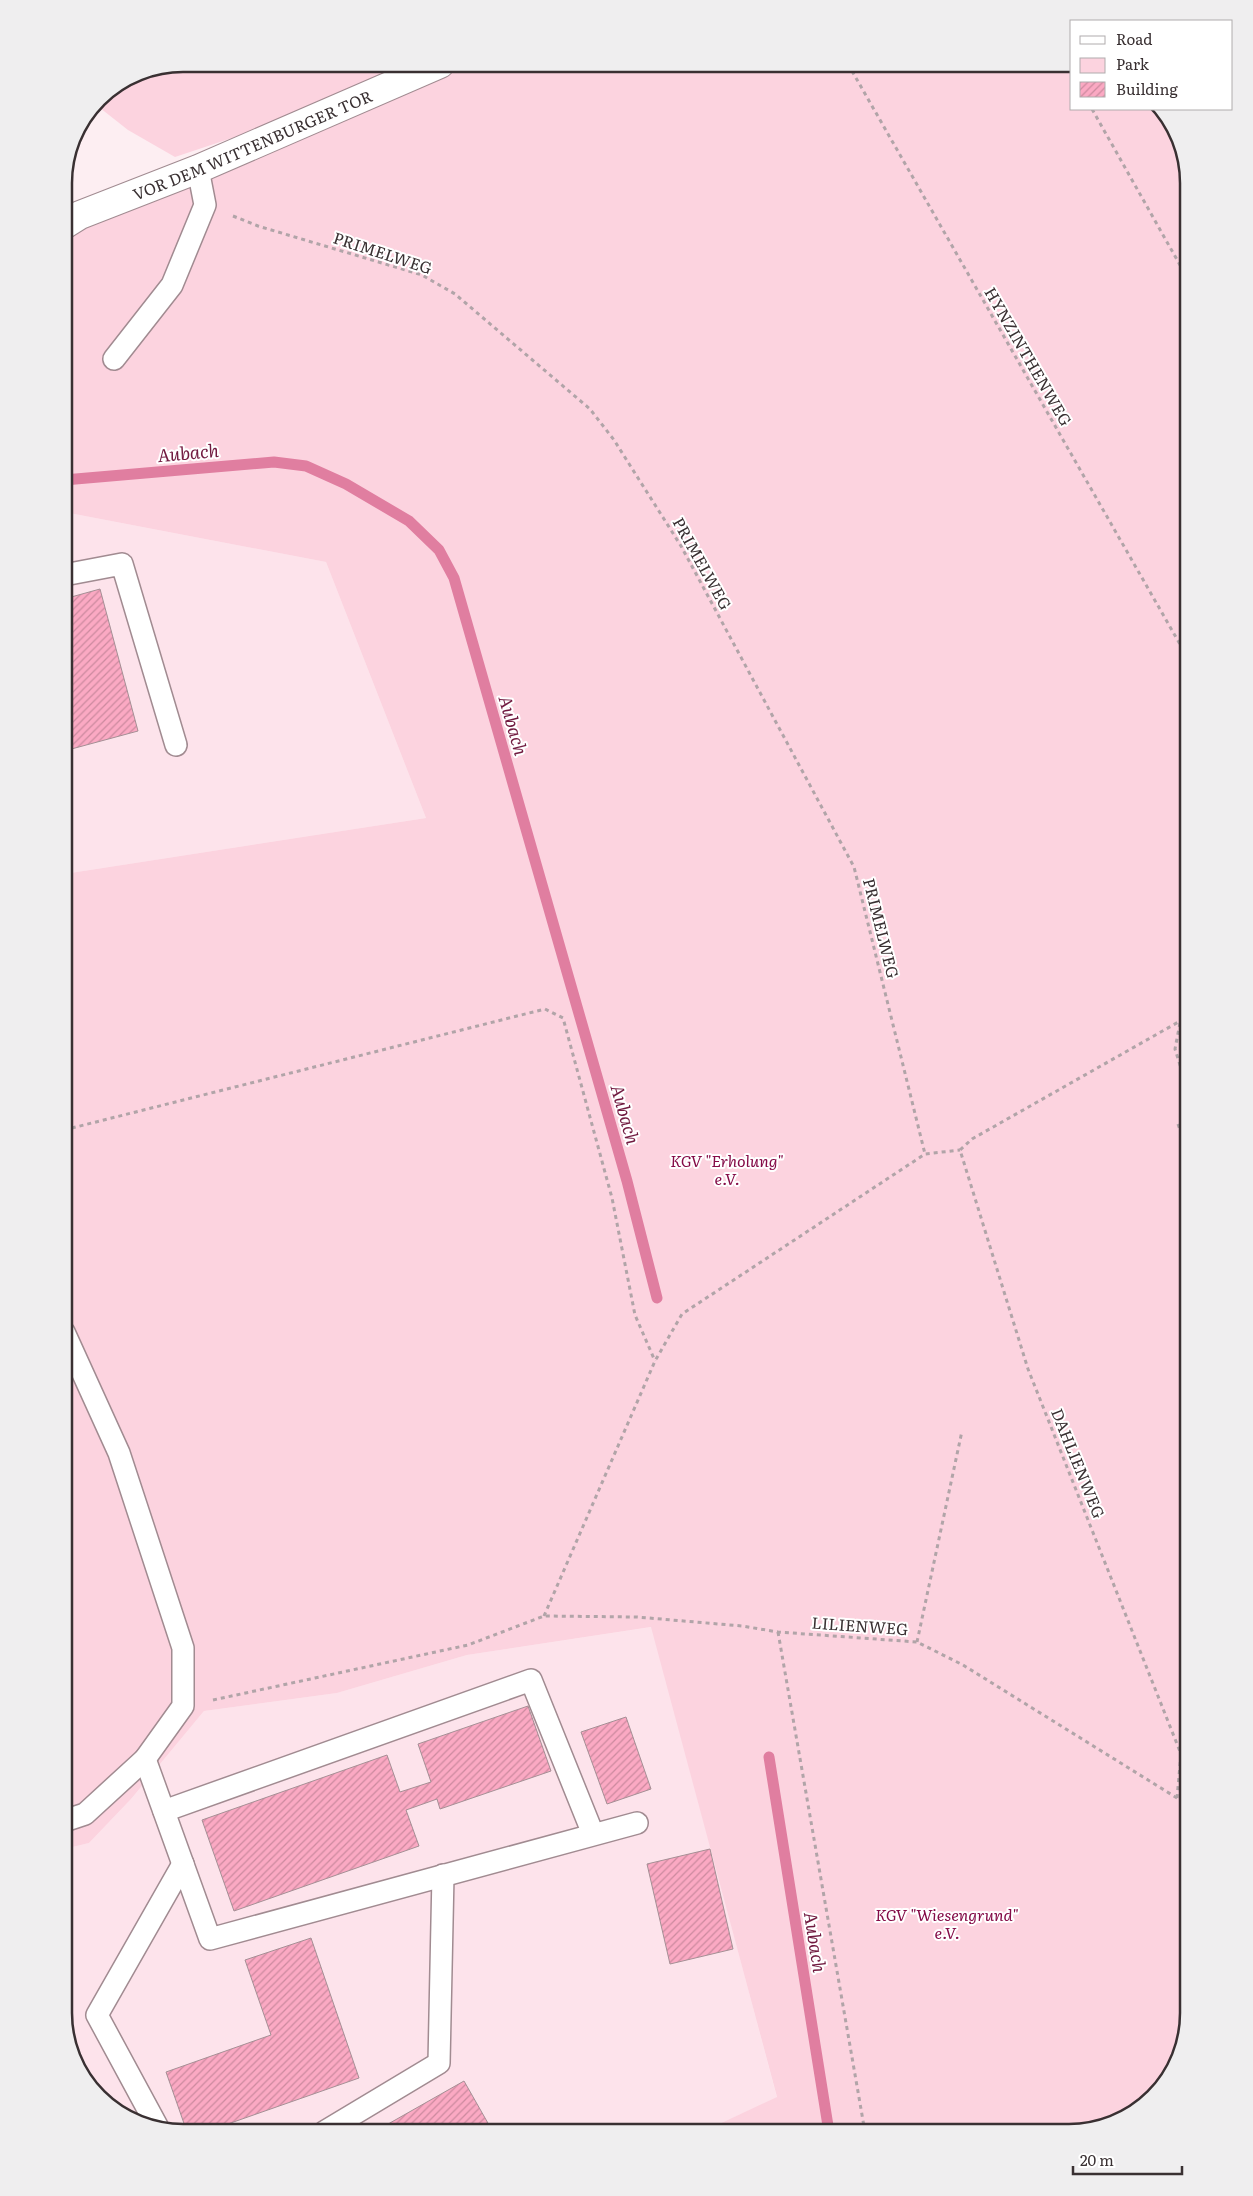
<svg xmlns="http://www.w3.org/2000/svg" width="1253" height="2196" viewBox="0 0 1253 2196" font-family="Literata,serif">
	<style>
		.built { fill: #fde3eb }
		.green { fill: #fcd3df }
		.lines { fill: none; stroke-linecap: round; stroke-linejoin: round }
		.stream { stroke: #e07ea0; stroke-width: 11 }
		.building { fill: url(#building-hatch); stroke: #a58f95 }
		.service-casing { stroke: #a18b91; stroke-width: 24 }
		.tertiary-casing { stroke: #a18b91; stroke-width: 30 }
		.path { stroke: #b1a4a8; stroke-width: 3; stroke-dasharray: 4 4; stroke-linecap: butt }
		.service { stroke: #fff; stroke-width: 21 }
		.tertiary { stroke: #fff; stroke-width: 28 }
		.labels { text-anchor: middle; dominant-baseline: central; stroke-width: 4; stroke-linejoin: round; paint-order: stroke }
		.street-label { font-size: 16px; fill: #393032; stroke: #fff }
		.park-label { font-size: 16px; font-style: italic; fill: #840b47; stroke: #fff }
		.water-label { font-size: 18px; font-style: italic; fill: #711a40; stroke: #fff }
		.rim { fill: none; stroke: #393032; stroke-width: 2.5 }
	</style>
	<defs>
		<pattern id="building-hatch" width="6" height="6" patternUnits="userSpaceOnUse" patternTransform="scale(1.25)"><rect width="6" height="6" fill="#fba9c3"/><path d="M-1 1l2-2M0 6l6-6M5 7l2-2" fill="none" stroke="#cc8a9f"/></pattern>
	</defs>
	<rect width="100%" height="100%" fill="#fdeef2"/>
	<g class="built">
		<polygon points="64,512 326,562 426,818 64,874"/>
		<polygon points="652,1627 777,2098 701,2132 176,2132 117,2112 76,2065 64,2013 64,1849 89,1843 131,1799 204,1711 337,1693 467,1655"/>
	</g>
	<g class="green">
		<polygon points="183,64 454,64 175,157 128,130 95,104 99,99 138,73"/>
		<polygon points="456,64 1072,64 1072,109 1158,109 1177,131 1189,183 1189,2013 1169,2079 1122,2120 1070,2132 702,2132 777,2097 651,1627 467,1655 337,1693 204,1711 131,1799 89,1843 64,1849 64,874 426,818 326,562 64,512 64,242 88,227"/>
	</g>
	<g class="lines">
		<g class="stream">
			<polyline points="64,480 274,462 306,466 346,484 409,521 439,550 454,578 627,1181 657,1298"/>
			<polyline points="769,1757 829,2132"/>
		</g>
	</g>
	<g class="building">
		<polygon points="100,589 138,731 64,751 64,599"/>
		<polygon points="528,1706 551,1771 440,1809 437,1799 406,1810 419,1846 234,1911 202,1820 387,1755 400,1792 431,1782 418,1744"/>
		<polygon points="626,1717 651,1789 607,1804 581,1732"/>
		<polygon points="710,1849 733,1949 670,1964 647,1864"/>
		<polygon points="311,1938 359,2078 205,2132 187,2132 166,2072 271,2035 245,1960"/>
		<polygon points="464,2081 493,2132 374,2132"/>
	</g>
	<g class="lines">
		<defs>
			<g id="service">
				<polyline points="114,359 172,285 205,205 198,169"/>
				<polyline points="64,575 122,564 176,745"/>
				<polyline points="145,1759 210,1939 637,1823"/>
				<polyline points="164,1811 531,1680 593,1834"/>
				<polyline points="64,1821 85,1814 145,1759 183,1706 183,1648 119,1453 64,1332"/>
				<polyline points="157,2126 97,2015 183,1864"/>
				<polyline points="324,2132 439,2063 443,1875"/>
			</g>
			<g id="tertiary">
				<path id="s1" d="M64,225L80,215L198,169L440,64"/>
			</g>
		</defs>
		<use href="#service" class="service-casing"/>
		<use href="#tertiary" class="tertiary-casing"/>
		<g class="path">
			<polyline points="848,64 1189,660"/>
			<polyline points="1092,109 1189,281"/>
			<polyline points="233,216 258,226 422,275 455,294 590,409 614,440 681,546 854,867 925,1154"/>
			<polyline points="1180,1023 1175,1049 1189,1094"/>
			<polyline points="1178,1124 1189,1157"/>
			<polyline points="64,1130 545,1009 563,1018 612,1198 635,1315 655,1361"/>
			<polyline points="544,1616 655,1361 682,1314 925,1154 960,1150"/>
			<polyline points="778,1632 865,2132"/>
			<polyline points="917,1642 962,1431"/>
			<polyline points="213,1700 468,1645 544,1616 637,1617 742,1626 778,1632 917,1642 963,1665 1177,1798 1189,1808"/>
			<polyline points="1177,1798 1181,1754 1028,1369 960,1150 972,1139 1189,1016"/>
		</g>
		<use href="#service" class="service"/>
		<use href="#tertiary" class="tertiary"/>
	</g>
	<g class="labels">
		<g class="street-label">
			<text stroke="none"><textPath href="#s1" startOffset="205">VOR DEM WITTENBURGER TOR</textPath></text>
			<text transform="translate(383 252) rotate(18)">PRIMELWEG</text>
			<text transform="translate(1029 356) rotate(60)">HYNZINTHENWEG</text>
			<text transform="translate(703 563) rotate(61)">PRIMELWEG</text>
			<text transform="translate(882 928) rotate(76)">PRIMELWEG</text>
			<text transform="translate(1079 1463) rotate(68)">DAHLIENWEG</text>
			<text transform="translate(860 1625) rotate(4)">LILIENWEG</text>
		</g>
		<g class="park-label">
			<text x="727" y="1160">KGV "Erholung"<tspan x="727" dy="18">e.V.</tspan></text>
			<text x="947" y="1914">KGV "Wiesengrund"<tspan x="947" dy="18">e.V.</tspan></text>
		</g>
		<g class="water-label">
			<text transform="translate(188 452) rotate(-5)">Aubach</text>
			<text transform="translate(514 725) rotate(74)">Aubach</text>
			<text transform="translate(626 1114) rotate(74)">Aubach</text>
			<text transform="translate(816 1942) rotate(81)">Aubach</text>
		</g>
	</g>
	<path d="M0 0H1253V2196H0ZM183 72H1069A111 111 0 0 1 1180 183V2013A111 111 0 0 1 1069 2124H183A111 111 0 0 1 72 2013V183A111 111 0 0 1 183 72Z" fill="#efeeef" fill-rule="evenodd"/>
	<path class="rim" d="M183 72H1069A111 111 0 0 1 1180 183V2013A111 111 0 0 1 1069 2124H183A111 111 0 0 1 72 2013V183A111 111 0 0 1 183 72Z"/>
	<rect x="1070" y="20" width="162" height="90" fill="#ffffff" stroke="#b0acad"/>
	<rect x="1080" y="36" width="25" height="8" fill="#ffffff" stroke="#b0acad"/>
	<text x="1116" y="45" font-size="15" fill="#393032">Road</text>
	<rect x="1080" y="58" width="25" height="15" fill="#fcd3df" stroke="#b0acad"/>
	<text x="1116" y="70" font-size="15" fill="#393032">Park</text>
	<rect x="1080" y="82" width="25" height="15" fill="url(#building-hatch)" stroke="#b0acad"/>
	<text x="1116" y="95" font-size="15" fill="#393032">Building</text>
	<path d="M1073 2166v8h109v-8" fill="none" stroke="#393032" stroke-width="2.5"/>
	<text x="1080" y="2166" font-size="15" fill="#393032" stroke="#ffffff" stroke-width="4" paint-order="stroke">20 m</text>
</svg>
